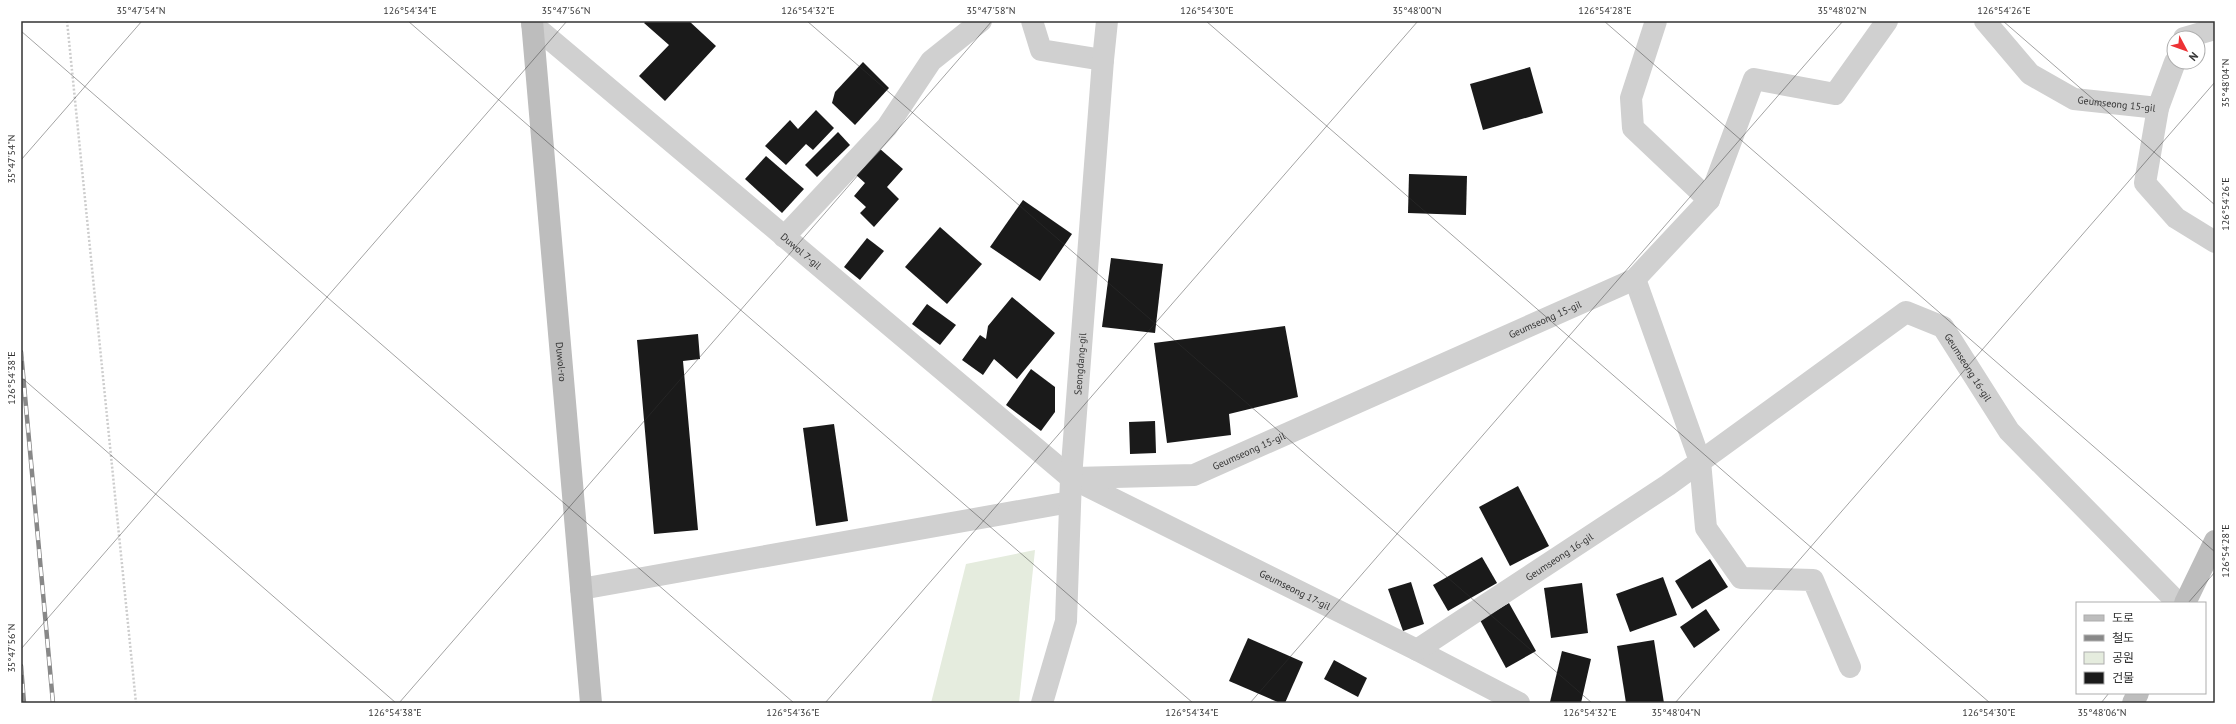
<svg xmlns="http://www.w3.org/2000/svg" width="2236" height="724" viewBox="0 0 2236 724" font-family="'PT Sans','Noto Sans KR',sans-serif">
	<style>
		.green { fill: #e5ecde }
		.building { fill: #1a1a1a }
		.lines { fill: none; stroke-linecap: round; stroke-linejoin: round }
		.path { stroke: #cdcdcd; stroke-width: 2.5; stroke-dasharray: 2 2; stroke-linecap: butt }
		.street { stroke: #d0d0d0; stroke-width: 22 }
		.secondary { stroke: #bdbdbd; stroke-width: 22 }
		.rail-casing { stroke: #888; stroke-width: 4.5 }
		.rail { stroke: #fff; stroke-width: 3; stroke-dasharray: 9; stroke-linecap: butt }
		.ticks { fill: none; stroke: #333; stroke-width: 1; stroke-opacity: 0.45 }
		.labels { text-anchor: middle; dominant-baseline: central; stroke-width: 4; stroke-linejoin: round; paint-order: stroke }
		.street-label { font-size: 10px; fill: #333; stroke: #fff }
		.neatline { fill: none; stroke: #333; stroke-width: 1.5 }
		.ticks-label { font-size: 10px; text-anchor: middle; fill: #333 }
	</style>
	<rect width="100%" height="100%" fill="#fff"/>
	<polygon class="green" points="1035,550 1019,703 931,703 966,564"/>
	<g class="building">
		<polygon points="646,21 689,21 716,46 665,101 639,76 669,45 644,23"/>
		<polygon points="863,62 889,88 855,125 832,103 835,92"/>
		<polygon points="1530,67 1543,113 1483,130 1470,84"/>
		<polygon points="816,110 834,128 813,150 806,144 786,165 765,146 790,120 798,129"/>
		<polygon points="838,132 850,145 817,177 805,165"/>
		<polygon points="879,148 903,169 887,187 899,199 874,227 860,213 866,207 854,196 865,183 855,174"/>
		<polygon points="766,156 804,189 782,213 745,179"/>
		<polygon points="1409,174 1467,176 1466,215 1408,213"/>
		<polygon points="1023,200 1072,234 1040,281 990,247"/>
		<polygon points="940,227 982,264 947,304 905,267"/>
		<polygon points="867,238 884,251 860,280 844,267"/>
		<polygon points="1111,258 1163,264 1155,333 1102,327"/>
		<polygon points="1012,297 1055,333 1017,379 994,359 983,375 962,360 980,335 986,339 988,326"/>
		<polygon points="927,304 956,325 940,345 912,324"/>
		<polygon points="1285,326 1298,397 1229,414 1231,435 1167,443 1154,343"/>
		<polygon points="698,334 700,359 683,361 698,530 654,534 637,340"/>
		<polygon points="1031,369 1055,387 1055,412 1041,431 1006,405"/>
		<polygon points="1155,421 1156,453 1130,454 1129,422"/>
		<polygon points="834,424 848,521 816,526 803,428"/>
		<polygon points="1518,486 1549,546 1510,566 1479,507"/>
		<polygon points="1482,557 1497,583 1448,611 1433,585"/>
		<polygon points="1710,559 1728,587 1692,609 1675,581"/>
		<polygon points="1663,577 1677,615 1630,632 1616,594"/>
		<polygon points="1411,582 1424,624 1403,631 1388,589"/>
		<polygon points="1582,583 1588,633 1551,638 1544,588"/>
		<polygon points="1509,603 1536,651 1506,668 1480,620"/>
		<polygon points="1706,609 1720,630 1694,648 1680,627"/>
		<polygon points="1248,638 1303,662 1285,703 1280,703 1229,681"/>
		<polygon points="1654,640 1664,703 1626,703 1617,646"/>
		<polygon points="1562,651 1591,659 1581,703 1550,702"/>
		<polygon points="1334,660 1367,678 1358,697 1324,679"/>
	</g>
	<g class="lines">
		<polyline class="path" points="67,21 136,703"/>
		<g class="street">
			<polyline points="1032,21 1041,50 1103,60"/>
			<polyline points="1656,21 1631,98 1633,128 1709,200"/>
			<path id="s1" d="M1985,21L2030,74L2074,99L2158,108"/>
			<path id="s2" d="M532,24L1071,478L1417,650L1519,703"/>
			<polyline points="2184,38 2215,29"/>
			<polyline points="2175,62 2158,108 2145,183 2176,218 2215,242"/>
			<polyline points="784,237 887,127 931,61 981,21"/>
			<polyline points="1635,279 1700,461 1706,528 1741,578 1813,580 1850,667"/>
			<path id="s3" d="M1074,478L1194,475L1635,279L1709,200L1754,79L1835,94L1887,21"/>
			<polyline points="581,589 1070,502"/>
			<path id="s4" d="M1417,650L1668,485L1906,312L1943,327L2009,431L2178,603"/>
			<path id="s5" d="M1042,703L1066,621L1071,478L1103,60L1107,21"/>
		</g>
		<g class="secondary">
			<path id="s6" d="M532,21L591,703"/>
			<polyline points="2185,603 2215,541"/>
			<polyline points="2133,703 2138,693"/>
		</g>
		<defs>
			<g id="rail">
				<polyline points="21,352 53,703"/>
				<polyline points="21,666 24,703"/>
			</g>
		</defs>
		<use href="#rail" class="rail-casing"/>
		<use href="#rail" class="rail"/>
	</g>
	<path class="ticks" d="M408,21L1193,703M807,21L1592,703M1206,21L1990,703M1604,21L2215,552M2003,21L2215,205M21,31L794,703M21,160L142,21M21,377L396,703M2188,603L2215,572M21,649L567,21M399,703L992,21M825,703L1418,21M1250,703L1843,21M1675,703L2215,82M2101,703L2109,693"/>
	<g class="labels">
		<g class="street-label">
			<text stroke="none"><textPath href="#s1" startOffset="163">Geumseong 15-gil</textPath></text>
			<text stroke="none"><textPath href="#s2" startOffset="352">Duwol 7-gil</textPath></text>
			<text stroke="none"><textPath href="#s3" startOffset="504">Geumseong 15-gil</textPath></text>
			<text stroke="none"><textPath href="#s6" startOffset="342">Duwol-ro</textPath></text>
			<text stroke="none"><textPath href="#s5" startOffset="343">Seongdang-gil</textPath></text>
			<text stroke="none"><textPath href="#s4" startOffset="682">Geumseong 16-gil</textPath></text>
			<text stroke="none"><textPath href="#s3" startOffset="180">Geumseong 15-gil</textPath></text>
			<text stroke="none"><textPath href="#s4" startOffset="170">Geumseong 16-gil</textPath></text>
			<text stroke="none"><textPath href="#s2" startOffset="955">Geumseong 17-gil</textPath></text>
		</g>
	</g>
	<rect width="2236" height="724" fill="none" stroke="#ffffff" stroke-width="44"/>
	<rect x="2076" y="602" width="130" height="92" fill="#ffffff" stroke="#adadad"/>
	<rect x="2084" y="615" width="20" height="6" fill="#bdbdbd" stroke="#adadad"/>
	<text x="2112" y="622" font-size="12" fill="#333333">도로</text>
	<rect x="2084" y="635" width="20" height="6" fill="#888888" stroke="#adadad"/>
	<text x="2112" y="642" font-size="12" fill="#333333">철도</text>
	<rect x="2084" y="652" width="20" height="12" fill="#e5ecde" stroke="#adadad"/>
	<text x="2112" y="662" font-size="12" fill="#333333">공원</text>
	<rect x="2084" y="672" width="20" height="12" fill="#1a1a1a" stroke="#adadad"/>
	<text x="2112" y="682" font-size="12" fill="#333333">건물</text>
	<g transform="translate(2186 50) rotate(131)"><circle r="19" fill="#ffffff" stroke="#adadad"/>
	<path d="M0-3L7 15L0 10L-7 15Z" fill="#ed3235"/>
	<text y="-6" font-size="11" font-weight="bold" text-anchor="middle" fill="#333333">N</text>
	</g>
	<rect x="22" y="22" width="2192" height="680" class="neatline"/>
	<g class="ticks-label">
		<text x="141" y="14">35°47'54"N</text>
		<text x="410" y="14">126°54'34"E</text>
		<text x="566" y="14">35°47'56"N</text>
		<text x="808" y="14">126°54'32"E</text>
		<text x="991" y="14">35°47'58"N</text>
		<text x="1207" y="14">126°54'30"E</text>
		<text x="1417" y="14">35°48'00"N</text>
		<text x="1605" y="14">126°54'28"E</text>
		<text x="1842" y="14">35°48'02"N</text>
		<text x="2004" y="14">126°54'26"E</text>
		<text transform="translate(2225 83) rotate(-90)" y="4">35°48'04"N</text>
		<text transform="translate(11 159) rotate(-90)" y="4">35°47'54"N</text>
		<text transform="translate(2225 204) rotate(-90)" y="4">126°54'26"E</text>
		<text transform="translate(11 378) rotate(-90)" y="4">126°54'38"E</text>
		<text transform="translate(2225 551) rotate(-90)" y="4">126°54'28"E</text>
		<text transform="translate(11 648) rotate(-90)" y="4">35°47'56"N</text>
		<text x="395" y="716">126°54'38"E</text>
		<text x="793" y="716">126°54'36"E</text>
		<text x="1192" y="716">126°54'34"E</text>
		<text x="1590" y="716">126°54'32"E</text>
		<text x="1676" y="716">35°48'04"N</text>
		<text x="1989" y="716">126°54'30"E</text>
		<text x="2102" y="716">35°48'06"N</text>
	</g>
</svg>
